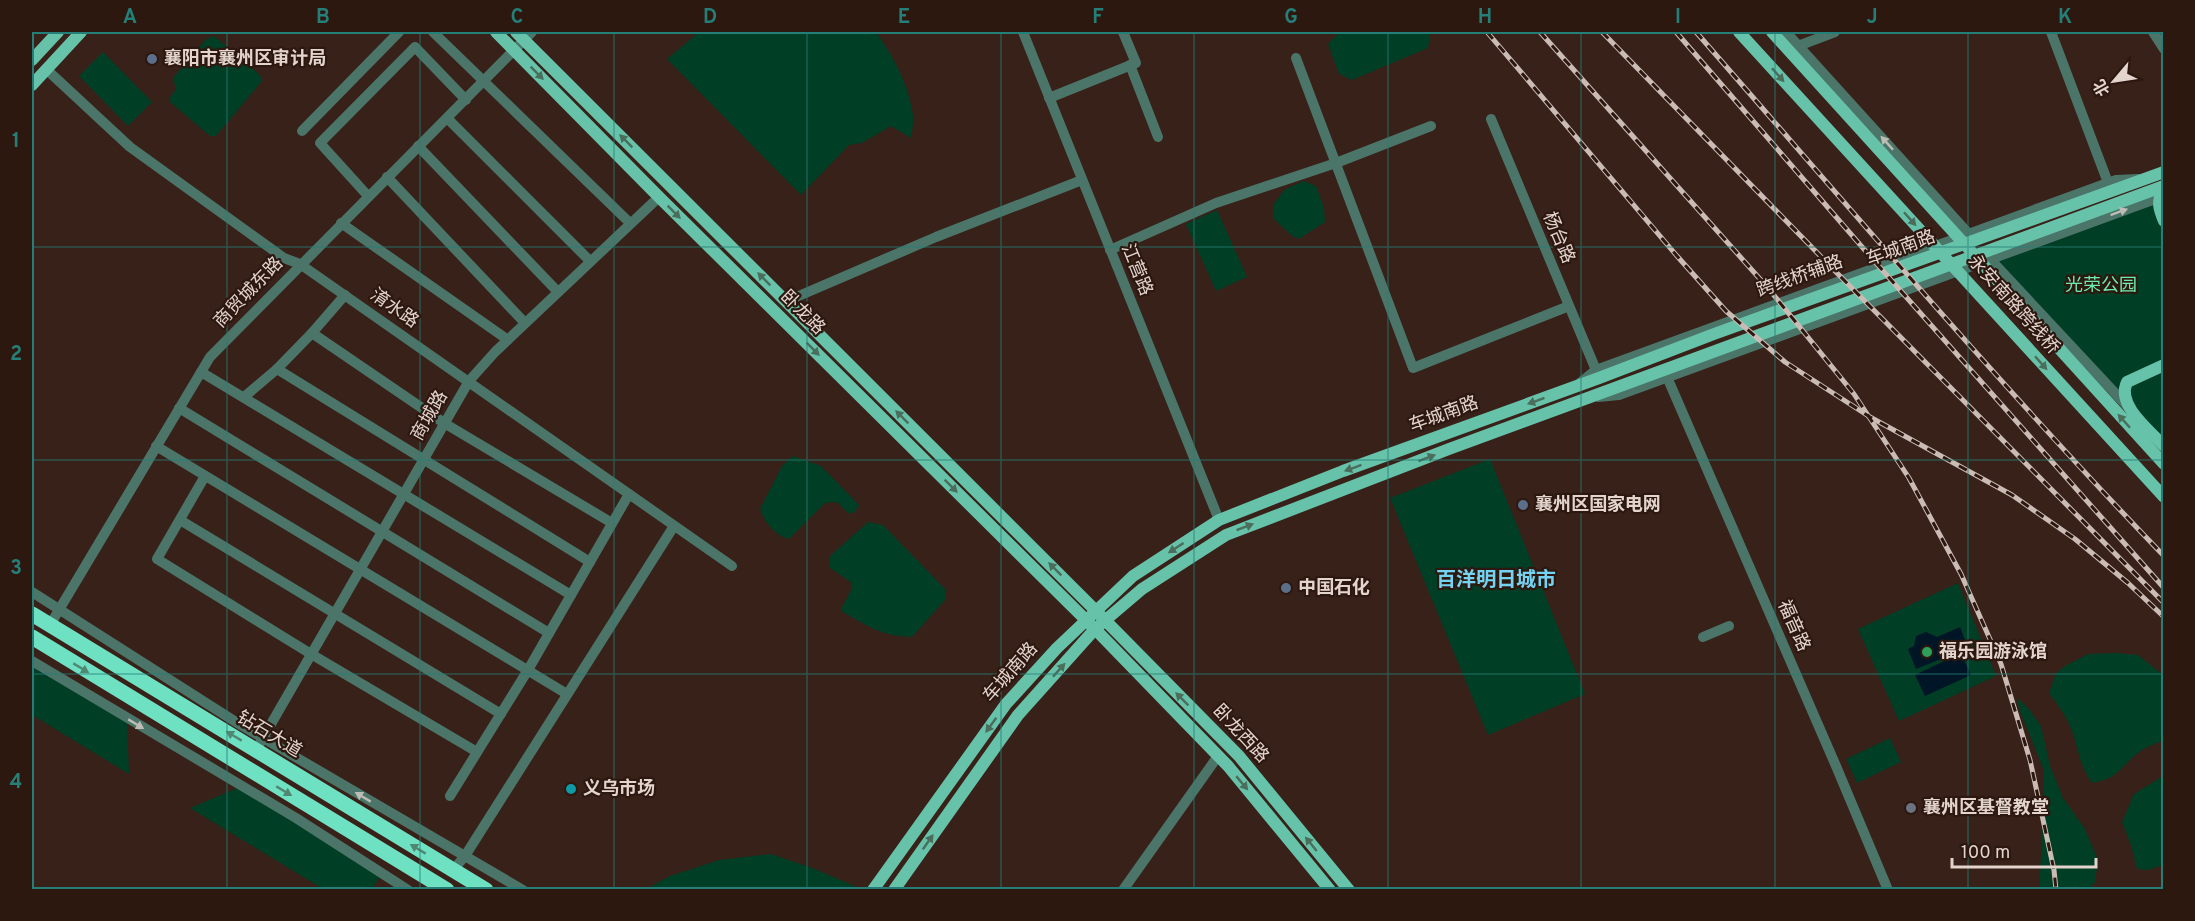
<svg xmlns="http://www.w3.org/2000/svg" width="2195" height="921" viewBox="0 0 2195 921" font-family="Overpass,'Noto Sans SC',sans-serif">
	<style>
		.green { fill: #003e25 }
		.water { fill: #001626 }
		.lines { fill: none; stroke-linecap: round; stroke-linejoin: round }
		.minor { stroke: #4b7569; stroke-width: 10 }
		.major { stroke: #66c2a9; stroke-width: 12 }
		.highway { stroke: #6fe1c3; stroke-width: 15 }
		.rail-casing { stroke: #cbbbb5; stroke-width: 5 }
		.rail { stroke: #2d1810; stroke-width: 3; stroke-dasharray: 9; stroke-linecap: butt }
		.major-bridge { stroke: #66c2a9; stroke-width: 12 }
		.oneway { fill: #4a6d5c }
		.oneway2 { fill: #bdbcb5 }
		.oneway3 { fill: #518772 }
		.grid { fill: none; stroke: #247f78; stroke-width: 1.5; stroke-opacity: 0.55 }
		.service-dot { fill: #5c6f8a; stroke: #2d1810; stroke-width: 2 }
		.leisure-dot { fill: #2e9e5b; stroke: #2d1810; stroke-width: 2 }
		.culture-dot { fill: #0f9aa8; stroke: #2d1810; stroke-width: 2 }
		.worship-dot { fill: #6b7280; stroke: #2d1810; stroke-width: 2 }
		.labels { text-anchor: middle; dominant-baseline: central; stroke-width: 4.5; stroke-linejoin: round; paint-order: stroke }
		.poi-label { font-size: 18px; font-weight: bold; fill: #e3d4ce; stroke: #2d1810; text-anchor: start }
		.street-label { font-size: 18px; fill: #e3d4ce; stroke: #2d1810 }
		.park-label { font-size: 18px; fill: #6debae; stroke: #2d1810 }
		.neighbourhood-label { font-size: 20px; font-weight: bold; fill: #73d3f1; stroke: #2d1810 }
		.neatline { fill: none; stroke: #247f78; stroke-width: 2 }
		.grid-label { font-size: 20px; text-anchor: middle; font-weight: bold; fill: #247f78 }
	</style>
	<rect width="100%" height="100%" fill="#382119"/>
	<g class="green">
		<path d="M699,32H876C893,56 909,85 913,115C914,122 912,131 911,138L891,126L862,143L849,145L801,195L667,59Z"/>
		<polygon points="1339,32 1428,32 1430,35 1428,48 1352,80 1339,74 1328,44"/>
		<polygon points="214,36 260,75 262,81 216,136 210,136 170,102 170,97 176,89 173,78 206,39"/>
		<polygon points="103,52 152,102 128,126 79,76"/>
		<polygon points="1304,181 1316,186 1324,208 1325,222 1299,239 1292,236 1273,218 1273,205 1285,189"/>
		<polygon points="2158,198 2164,221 2163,446 1990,259"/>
		<polygon points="1217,210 1247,277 1216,291 1186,224"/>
		<path d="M793,456L821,466L859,505L854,513H848L837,502L825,503L789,539C776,536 764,522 760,509L782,466Z"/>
		<polygon points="1490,459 1585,694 1488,735 1390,498"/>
		<path d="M868,522L883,525L945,589V600L912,637C880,636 868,626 841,611C844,600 852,594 852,583L830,568V556Z"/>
		<polygon points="1958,583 1996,676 1899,721 1858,629"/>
		<path d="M2117,653L2138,655L2163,675V740C2156,744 2145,747 2138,753C2120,767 2118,779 2092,783C2079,763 2080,756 2073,734C2068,719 2059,706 2049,693L2056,673L2065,666L2088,654Z"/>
		<polygon points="32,660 127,719 129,774 32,715"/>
		<polygon points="2017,698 2029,709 2041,726 2050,766 2063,798 2085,829 2098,860 2095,882 2090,889 2039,889 2044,799 2043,768 2019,709"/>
		<polygon points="1890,738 1901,762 1857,783 1846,759"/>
		<polygon points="2163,776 2163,865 2148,870 2137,869 2131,845 2122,822 2134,794"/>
		<polygon points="242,786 382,873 372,889 323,889 190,808"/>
		<polygon points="771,854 815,869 861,889 646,889 670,876 719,860"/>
	</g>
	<g class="water">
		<polygon points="1960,627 1968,648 1916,669 1908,649 1914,646 1916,636 1926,632 1937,637"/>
		<polygon points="1961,653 1971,675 1925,696 1915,675"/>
	</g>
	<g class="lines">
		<g class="minor">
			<polyline points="433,32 630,223"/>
			<polyline points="1023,32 1219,520"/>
			<polyline points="1786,32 1969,234"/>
			<polyline points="2051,32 2107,180"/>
			<polyline points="2153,32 2164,49"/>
			<polyline points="1798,46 1835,32"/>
			<polyline points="1296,58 1413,368 1569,306"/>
			<polyline points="1130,65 1158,137"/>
			<polyline points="46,69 130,147 284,258 300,264 732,566"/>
			<polyline points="1049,98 1136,63 1123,32"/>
			<polyline points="447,118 590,261"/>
			<polyline points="1491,119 1596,370"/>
			<polyline points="302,131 399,32"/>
			<polyline points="418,146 558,292"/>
			<polyline points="387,177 525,323"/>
			<polyline points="368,196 320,143 415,47 466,100"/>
			<polyline points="341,223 508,340"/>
			<polyline points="1110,250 1216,203 1336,163 1431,126"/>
			<polyline points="1990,259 2128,407"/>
			<polyline points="787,301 936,237 1082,180"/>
			<polyline points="312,333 345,295"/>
			<polyline points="277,369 312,333 444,423 612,523"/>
			<polyline points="201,372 571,595"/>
			<polyline points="1667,377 1836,766 1888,890"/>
			<polyline points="1580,383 1596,370 2116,180 2138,179"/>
			<polyline points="244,397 277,369 590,562"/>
			<polyline points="1598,397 1619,395 2158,198"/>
			<polyline points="179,408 549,633"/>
			<polyline points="156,446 567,694"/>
			<polyline points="205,476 157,559 311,654 477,752"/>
			<polyline points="180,520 501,714"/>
			<polyline points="32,592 239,724 523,890"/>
			<polyline points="50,625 210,357 532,32"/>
			<polyline points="1703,637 1729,626"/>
			<polyline points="32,661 296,818 408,890"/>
			<polyline points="256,750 469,381 495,352 659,197"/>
			<polyline points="450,796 528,670 629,494"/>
			<polyline points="453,870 465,856 674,526"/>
			<polyline points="1123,890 1218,756"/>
		</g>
		<g class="major">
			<polyline points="496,32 659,197 1095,629 1228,766 1330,890"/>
			<polyline points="516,32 1096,611 1239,756 1349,890"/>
			<polyline points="32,60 58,32"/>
			<polyline points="32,85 81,32"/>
			<path d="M2164,189C2156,201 2159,209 2164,221"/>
			<path d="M2164,365L2127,382C2116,405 2149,430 2164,446"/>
			<polyline points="873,890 1006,704 1057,648 1133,576 1219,520 1343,471 1599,378 1714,334 2164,172"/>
			<polyline points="894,890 1018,715 1095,629 1142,589 1226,535 1449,449 2164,186"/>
		</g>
		<g class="highway">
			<polyline points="32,614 486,890"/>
			<polyline points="32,637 447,890"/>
		</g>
		<defs>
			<g id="rail">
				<polyline points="1487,32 1677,256 1726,311 1785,362 1870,417 2012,495 2075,539 2128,583 2164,617"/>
				<polyline points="1540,32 1768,288 1854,394 1909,478 1961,574 2001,664 2030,760 2054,870 2056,890"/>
				<polyline points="1602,32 1834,270 2164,603"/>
				<polyline points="1676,32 1869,255 2164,588"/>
				<path d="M1696,32C1850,208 2001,387 2164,556"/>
			</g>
		</defs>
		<use href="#rail" class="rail-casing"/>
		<use href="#rail" class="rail"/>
		<g class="major-bridge">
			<polyline points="1739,32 2164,497"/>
			<polyline points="1772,32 2164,464"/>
		</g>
	</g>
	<defs><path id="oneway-solid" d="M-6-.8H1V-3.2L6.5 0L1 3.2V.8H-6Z" transform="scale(1.5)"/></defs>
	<g class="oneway">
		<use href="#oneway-solid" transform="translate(537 73) rotate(45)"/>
		<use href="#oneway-solid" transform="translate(1778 75) rotate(48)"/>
		<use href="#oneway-solid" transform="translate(626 141) rotate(-135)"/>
		<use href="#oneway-solid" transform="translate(674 212) rotate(45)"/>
		<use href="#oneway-solid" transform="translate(1910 219) rotate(48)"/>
		<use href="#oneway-solid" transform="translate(764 279) rotate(-135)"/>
		<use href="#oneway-solid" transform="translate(813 349) rotate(45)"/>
		<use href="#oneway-solid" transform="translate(2041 363) rotate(48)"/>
		<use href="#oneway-solid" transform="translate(1536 401) rotate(160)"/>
		<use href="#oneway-solid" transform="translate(902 417) rotate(-135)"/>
		<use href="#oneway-solid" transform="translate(2124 421) rotate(-132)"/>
		<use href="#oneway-solid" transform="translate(1427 458) rotate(-21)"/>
		<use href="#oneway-solid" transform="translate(1353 468) rotate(160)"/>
		<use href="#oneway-solid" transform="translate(951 486) rotate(45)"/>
		<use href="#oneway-solid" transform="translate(1245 527) rotate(-21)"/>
		<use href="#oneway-solid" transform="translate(1176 548) rotate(147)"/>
		<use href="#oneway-solid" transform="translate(1055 569) rotate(-135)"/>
		<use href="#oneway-solid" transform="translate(1059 670) rotate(-48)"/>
		<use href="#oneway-solid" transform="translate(1182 699) rotate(-135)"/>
		<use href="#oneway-solid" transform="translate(991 725) rotate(126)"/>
		<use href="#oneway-solid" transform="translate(1242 783) rotate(50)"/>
		<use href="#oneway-solid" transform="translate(928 842) rotate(-55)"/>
		<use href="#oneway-solid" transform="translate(1311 844) rotate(-129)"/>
	</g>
	<g class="oneway2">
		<use href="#oneway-solid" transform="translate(1887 143) rotate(-132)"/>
		<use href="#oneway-solid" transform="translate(2119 212) rotate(-20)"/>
		<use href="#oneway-solid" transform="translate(136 724) rotate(31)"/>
		<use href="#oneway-solid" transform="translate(363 797) rotate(-149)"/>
	</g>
	<g class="oneway3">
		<use href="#oneway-solid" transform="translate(81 668) rotate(31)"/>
		<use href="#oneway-solid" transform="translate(234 736) rotate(-149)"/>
		<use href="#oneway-solid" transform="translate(284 791) rotate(31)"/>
		<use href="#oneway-solid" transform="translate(418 849) rotate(-149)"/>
	</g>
	<path class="grid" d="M227,32V890M420,32V890M614,32V890M807,32V890M1001,32V890M1194,32V890M1388,32V890M1581,32V890M1775,32V890M1968,32V890M32,247H2164M32,460H2164M32,674H2164"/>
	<g class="service-dot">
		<circle cx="152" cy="59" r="6"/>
		<circle cx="1523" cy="505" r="6"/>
		<circle cx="1286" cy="588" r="6"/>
	</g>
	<circle class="leisure-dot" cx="1927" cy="652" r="6"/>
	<circle class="culture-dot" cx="571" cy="789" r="6"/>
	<circle class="worship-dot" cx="1911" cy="808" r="6"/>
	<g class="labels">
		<g class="poi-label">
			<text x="164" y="59">襄阳市襄州区审计局</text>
			<text x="1535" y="505">襄州区国家电网</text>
			<text x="1298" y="588">中国石化</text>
			<text x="1939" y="652">福乐园游泳馆</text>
			<text x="583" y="789">义乌市场</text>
			<text x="1923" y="808">襄州区基督教堂</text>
		</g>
		<g class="street-label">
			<text transform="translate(1558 238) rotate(67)">杨台路</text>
			<text transform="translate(1901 249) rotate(-20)">车城南路</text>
			<text transform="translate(1136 270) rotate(68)">江营路</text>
			<text transform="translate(1800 277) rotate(-20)">跨线桥辅路</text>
			<text transform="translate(249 293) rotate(-46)">商贸城东路</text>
			<text transform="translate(2013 305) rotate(48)">永安南路跨线桥</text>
			<text transform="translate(394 309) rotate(35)">淯水路</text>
			<text transform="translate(802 313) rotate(45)">卧龙路</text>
			<text transform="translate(1444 415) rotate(-20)">车城南路</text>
			<text transform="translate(430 416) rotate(-60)">商城路</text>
			<text transform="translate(1793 626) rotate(66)">福音路</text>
			<text transform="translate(1011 673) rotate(-49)">车城南路</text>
			<text transform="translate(1240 734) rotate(47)">卧龙西路</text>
			<text transform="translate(269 735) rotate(31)">钻石大道</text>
		</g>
		<g class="park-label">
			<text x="2101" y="286">光荣公园</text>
		</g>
		<g class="neighbourhood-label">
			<text x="1496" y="581">百洋·明日城市</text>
		</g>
	</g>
	<rect width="2195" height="921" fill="none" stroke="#2d1810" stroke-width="66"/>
	<g transform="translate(2114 81) rotate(241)" stroke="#2d1810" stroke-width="4.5" paint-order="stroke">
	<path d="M0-4.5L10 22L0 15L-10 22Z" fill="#e3d4ce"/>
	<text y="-9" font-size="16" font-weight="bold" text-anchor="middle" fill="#e3d4ce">北</text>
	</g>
	<path d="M1952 858v9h144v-9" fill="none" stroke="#e3d4ce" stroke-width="3"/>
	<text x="1961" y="858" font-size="18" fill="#e3d4ce" stroke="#2d1810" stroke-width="4.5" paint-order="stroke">100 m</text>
	<rect x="33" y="33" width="2129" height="855" class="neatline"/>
	<g class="grid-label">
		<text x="130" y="23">A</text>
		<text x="323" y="23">B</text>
		<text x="517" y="23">C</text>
		<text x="710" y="23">D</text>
		<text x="904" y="23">E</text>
		<text x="1098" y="23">F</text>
		<text x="1291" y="23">G</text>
		<text x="1485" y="23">H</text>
		<text x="1678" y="23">I</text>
		<text x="1872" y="23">J</text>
		<text x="2065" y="23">K</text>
		<text x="16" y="147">1</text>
		<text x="16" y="360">2</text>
		<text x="16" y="574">3</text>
		<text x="16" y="788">4</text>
	</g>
</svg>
